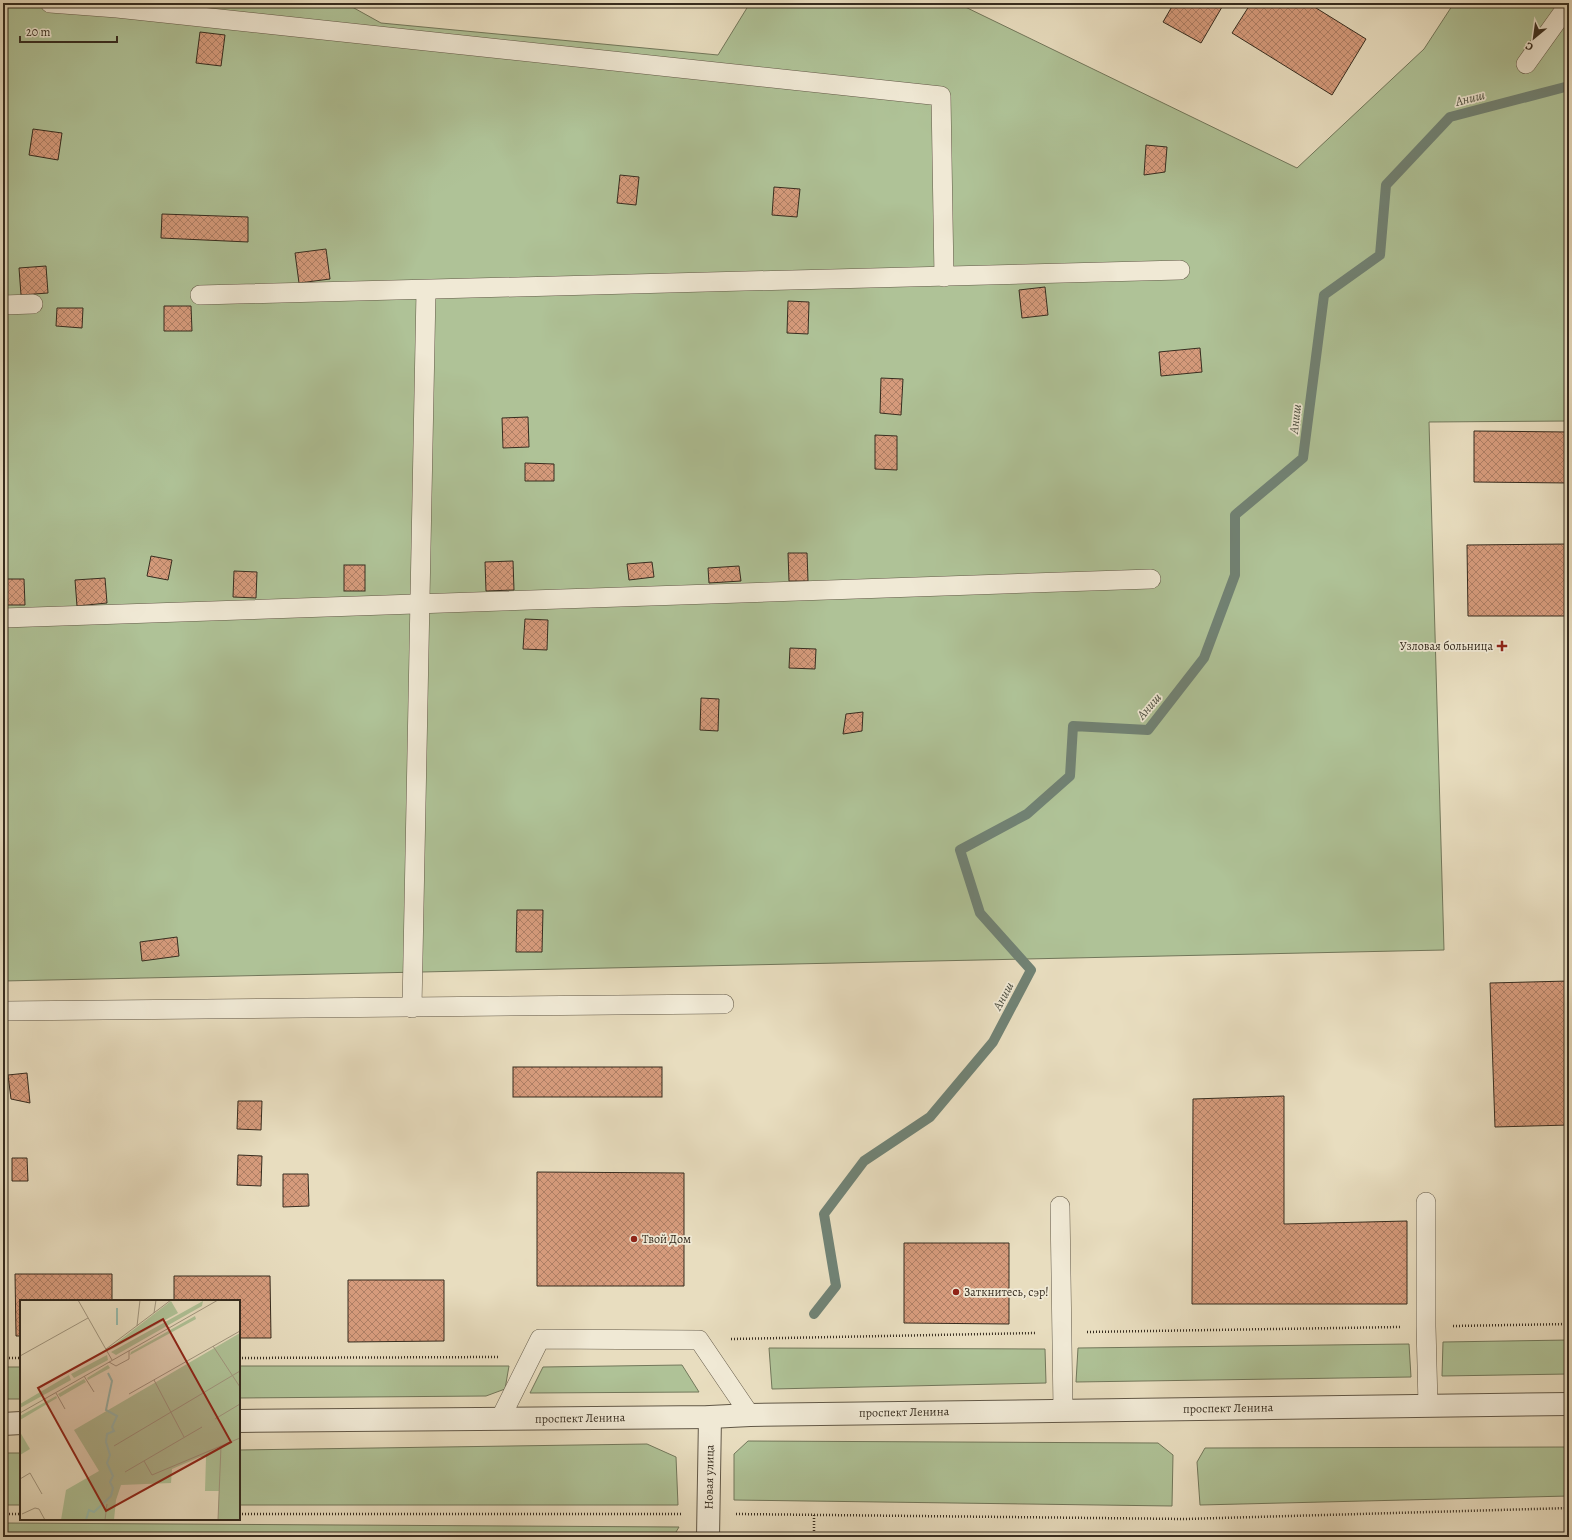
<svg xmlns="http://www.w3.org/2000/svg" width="1572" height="1540" viewBox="0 0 1572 1540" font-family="Alegreya,serif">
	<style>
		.green { fill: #afc297; stroke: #72775b }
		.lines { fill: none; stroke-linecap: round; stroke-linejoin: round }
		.stream { stroke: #718274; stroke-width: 10 }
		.building { fill: url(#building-cross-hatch); stroke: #362c1f }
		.service-casing { stroke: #625847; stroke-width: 20 }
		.minor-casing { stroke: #625847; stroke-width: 24 }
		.tertiary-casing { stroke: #625847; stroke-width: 24 }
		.path { stroke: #362c1f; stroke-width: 2.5; stroke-dasharray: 1 2; stroke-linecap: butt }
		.service { stroke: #f0e9d5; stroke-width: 19 }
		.minor { stroke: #f0e9d5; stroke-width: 22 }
		.tertiary { stroke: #f0e9d5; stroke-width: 22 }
		.poi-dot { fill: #8f2418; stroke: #f0e9d5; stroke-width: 1.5 }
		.labels { text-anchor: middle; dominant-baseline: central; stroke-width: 3.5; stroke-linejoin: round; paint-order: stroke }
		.poi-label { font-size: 12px; fill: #362c1f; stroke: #f0e9d5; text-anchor: start }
		.street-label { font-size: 12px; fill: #362c1f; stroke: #f0e9d5 }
		.water-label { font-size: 13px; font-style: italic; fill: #4e5042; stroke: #f0e9d5 }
		.inset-river { fill: none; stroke: #98bcad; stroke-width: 2 }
		.inset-road { fill: none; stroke: #a1967f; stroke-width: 1 }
		.view { fill: #8f2418; fill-opacity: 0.15; stroke: #8f2418; stroke-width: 2 }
		.inset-edge { fill: none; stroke: #362c1f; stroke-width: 2 }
	</style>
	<defs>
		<pattern id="building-cross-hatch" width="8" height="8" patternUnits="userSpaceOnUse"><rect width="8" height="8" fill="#d69b7c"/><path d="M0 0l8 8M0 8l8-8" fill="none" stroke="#ae7f65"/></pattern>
	</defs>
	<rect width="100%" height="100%" fill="#e8ddbf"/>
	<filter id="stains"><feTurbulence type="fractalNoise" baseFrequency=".005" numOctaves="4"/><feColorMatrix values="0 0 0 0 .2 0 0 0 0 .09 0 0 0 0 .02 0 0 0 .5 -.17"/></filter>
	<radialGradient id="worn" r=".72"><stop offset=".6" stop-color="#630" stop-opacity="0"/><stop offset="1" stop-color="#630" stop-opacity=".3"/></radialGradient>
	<g class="green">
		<polygon points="3,3 345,3 381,23 718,55 750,3 957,3 1297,168 1424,49 1454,3 1569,3 1569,421 1429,422 1444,950 3,981"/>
		<polygon points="1569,1340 1569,1374 1442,1376 1443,1342"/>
		<polygon points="1409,1344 1411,1377 1076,1382 1078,1348"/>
		<polygon points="769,1348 1045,1349 1046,1383 772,1389"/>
		<polygon points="682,1365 699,1392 530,1393 543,1367"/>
		<polygon points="239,1366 509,1366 505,1389 486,1396 239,1398"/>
		<rect x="3" y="1367" width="18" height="32"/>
		<polygon points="748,1441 1158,1443 1173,1455 1172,1506 734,1500 734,1454"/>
		<polygon points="647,1444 676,1457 678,1505 239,1505 239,1450"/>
		<polygon points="1569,1447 1569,1496 1200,1505 1197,1462 1205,1448"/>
		<rect x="3" y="1453" width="18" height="52"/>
		<polygon points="3,1523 679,1527 673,1537 3,1537"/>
	</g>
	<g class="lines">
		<polyline class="stream" points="814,1314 836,1286 824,1214 864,1161 930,1117 993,1042 1031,970 980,913 960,850 1027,814 1070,776 1073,726 1148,730 1204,658 1235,575 1235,515 1303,458 1324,295 1380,255 1386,185 1450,117 1569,86"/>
	</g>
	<g class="building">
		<polygon points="1174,3 1214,3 1222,7 1201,43 1163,22"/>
		<polygon points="1251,3 1308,3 1366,39 1332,95 1232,33"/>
		<polygon points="200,32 225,35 221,66 196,63"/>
		<polygon points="33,129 62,133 58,160 29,155"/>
		<polygon points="1146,145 1167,147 1165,172 1144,175"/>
		<polygon points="620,175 639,177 636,205 617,203"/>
		<polygon points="774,187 800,189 797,217 772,215"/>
		<polygon points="162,214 248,217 248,242 161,238"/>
		<polygon points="326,249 330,279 299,283 295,253"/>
		<polygon points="46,266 48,293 21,295 19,268"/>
		<polygon points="1045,287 1048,315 1022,318 1019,290"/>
		<polygon points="788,301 809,302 808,334 787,333"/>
		<polygon points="164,306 191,306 192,331 164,331"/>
		<polygon points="57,308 83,308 82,328 56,326"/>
		<polygon points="1200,348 1202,372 1161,376 1159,352"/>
		<polygon points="881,378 903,379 901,415 880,413"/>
		<polygon points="528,417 529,447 503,448 502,418"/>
		<polygon points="1474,431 1569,432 1569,483 1474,482"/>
		<polygon points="875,435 897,436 897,470 875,469"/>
		<polygon points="525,463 554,464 554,481 525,481"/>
		<polygon points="1569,544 1569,616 1468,616 1467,545"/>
		<polygon points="788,553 807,553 808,581 789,581"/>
		<polygon points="151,556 172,560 168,580 147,576"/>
		<polygon points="513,561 514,590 486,591 485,562"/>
		<polygon points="652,562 654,577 629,580 627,564"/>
		<rect x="344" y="565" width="21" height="26"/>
		<polygon points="739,566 741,581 709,583 708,568"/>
		<polygon points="234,571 257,572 256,598 233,597"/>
		<polygon points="105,578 107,603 77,606 75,580"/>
		<polygon points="3,579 24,579 25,605 3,605"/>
		<polygon points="525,619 548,620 547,650 523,649"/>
		<polygon points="790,648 816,649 815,669 789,668"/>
		<polygon points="701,698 719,699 718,731 700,730"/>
		<polygon points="863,712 862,731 843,734 846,714"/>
		<polygon points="517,910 543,910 542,952 516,952"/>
		<polygon points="177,937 179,956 142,961 140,942"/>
		<polygon points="1569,981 1569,1059 1568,1059 1569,1125 1495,1127 1490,983"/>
		<rect x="513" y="1067" width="149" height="30"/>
		<polygon points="27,1073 30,1103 11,1099 8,1075"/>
		<polygon points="1284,1096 1284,1224 1407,1221 1407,1304 1192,1304 1193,1099"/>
		<polygon points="238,1101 262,1101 261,1130 237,1129"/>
		<polygon points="238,1155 262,1156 261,1186 237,1185"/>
		<polygon points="12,1158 27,1158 28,1181 12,1181"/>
		<polygon points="537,1172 684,1173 684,1286 537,1286"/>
		<polygon points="283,1174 308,1174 309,1206 283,1207"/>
		<polygon points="904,1243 1009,1243 1009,1324 904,1323"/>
		<polygon points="15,1274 112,1274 112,1301 21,1301 21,1336 16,1336"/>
		<polygon points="174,1276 270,1276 271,1338 239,1338 239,1301 174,1301"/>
		<polygon points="348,1280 444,1280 444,1341 348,1342"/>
	</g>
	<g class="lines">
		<defs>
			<g id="service">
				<polyline points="50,3 117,8 941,96 944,277"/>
				<polyline points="1526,64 1569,4"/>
				<polyline points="200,295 1180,270"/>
				<polyline points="3,305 33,304"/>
				<polyline points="3,618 1151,579"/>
				<polyline points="412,1008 426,291"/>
				<polyline points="3,1011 724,1004"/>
				<polyline points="1426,1202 1426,1326 1428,1405"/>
				<polyline points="1060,1206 1063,1410"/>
				<polyline points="500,1419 540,1339 699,1340 750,1415"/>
			</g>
			<polyline id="minor" points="708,1537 710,1417"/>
			<g id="tertiary">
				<polyline points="239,1421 710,1417 750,1415 1569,1404"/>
				<polyline points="3,1424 21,1423"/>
			</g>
		</defs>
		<use href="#service" class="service-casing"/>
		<use href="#minor" class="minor-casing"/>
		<use href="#tertiary" class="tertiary-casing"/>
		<g class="path">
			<polyline points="1453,1326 1569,1324"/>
			<polyline points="1087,1332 1400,1327"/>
			<polyline points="731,1339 1036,1333"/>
			<polyline points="3,1358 21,1358"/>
			<polyline points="239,1358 500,1357"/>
			<polyline points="3,1514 21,1514"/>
			<polyline points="239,1514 681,1514"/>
			<polyline points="736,1514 1185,1519 1569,1508"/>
			<polyline points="814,1515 814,1537"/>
		</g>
		<use href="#service" class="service"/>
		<use href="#minor" class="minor"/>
		<use href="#tertiary" class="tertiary"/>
	</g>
	<g class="poi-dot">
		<path d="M1500 640h4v4h4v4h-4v4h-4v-4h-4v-4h4z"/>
		<circle cx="634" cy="1239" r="4"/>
		<circle cx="956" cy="1292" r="4"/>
	</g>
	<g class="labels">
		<g class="poi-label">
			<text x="1493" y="646" text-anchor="end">Узловая больница</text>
			<text x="642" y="1239">Твой Дом</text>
			<text x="964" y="1292">Заткнитесь, сэр!</text>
		</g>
		<g class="street-label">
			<text transform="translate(1228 1408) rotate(-1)">проспект Ленина</text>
			<text transform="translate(904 1412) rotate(-1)">проспект Ленина</text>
			<text transform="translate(580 1418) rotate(-1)">проспект Ленина</text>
			<text transform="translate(709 1477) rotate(-89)">Новая улица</text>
		</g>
		<g class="water-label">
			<text transform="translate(1470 98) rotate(-14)">Аниш</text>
			<text transform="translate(1295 419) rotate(-83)">Аниш</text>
			<text transform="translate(1149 706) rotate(-49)">Аниш</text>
			<text transform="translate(1003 996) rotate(-62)">Аниш</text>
		</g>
	</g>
	<g transform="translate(20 1300)">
		<rect width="220" height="220" fill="#e8ddbf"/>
		<path d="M151,1L158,13L90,50L91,47ZM183,1L182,6L96,55L91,52ZM175,16L176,19L110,55L111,52ZM220,33V220H198L199,191H185L186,157H180L152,169L151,183L101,185L96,200L94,220H41L46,190L79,171L54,130ZM87,55L88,60L54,78L51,74ZM88,65L90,68L68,80L67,78ZM49,75L51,80L0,108V104ZM64,79L66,82L40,97L38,94ZM36,96L37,98L0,120V116Z" fill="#afc297"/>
		<path d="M0,132L10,149L0,155Z" fill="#afc297"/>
		<path class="inset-river" d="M97,8V25M66,220L69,210L74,212L91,196L93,188L90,182L93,176L87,163L90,155L86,142L87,134L94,131L92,127L97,116L86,110L92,81L88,73"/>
		<path class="inset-road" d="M58,0L92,60M134,13L136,0M117,26L120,0M193,46L220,87M86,49L151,0M0,56L68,18M89,62L96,66L109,59V51M64,76L74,92M134,80L164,137M36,93L45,109M109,94L220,31M0,113L198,0M195,119L220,104M94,146L220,71M124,161L132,175L220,138M105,172L182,127M0,179L10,173L22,194M2,214L15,208L19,209L25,220M85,220L87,204M198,220L201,146"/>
		<path class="view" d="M143,19L211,142L86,211L18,88Z"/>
		<rect width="220" height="220" class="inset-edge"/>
	</g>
	<rect width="1572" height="1540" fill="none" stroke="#e8ddbf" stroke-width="16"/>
	<rect x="4" y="4" width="1564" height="1532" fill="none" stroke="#362c1f" stroke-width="2"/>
	<rect x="8" y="8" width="1556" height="1524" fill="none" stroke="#362c1f"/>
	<g transform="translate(1534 38) rotate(209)" stroke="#f0e9d5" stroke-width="3" paint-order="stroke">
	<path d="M0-3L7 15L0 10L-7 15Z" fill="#362c1f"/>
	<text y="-6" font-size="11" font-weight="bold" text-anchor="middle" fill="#362c1f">С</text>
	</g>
	<path d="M20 36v6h97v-6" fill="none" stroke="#362c1f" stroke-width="2"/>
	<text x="26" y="36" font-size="12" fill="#362c1f" stroke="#f0e9d5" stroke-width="3" paint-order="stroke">20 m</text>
	<rect width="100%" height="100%" filter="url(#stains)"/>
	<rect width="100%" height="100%" fill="url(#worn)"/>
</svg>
